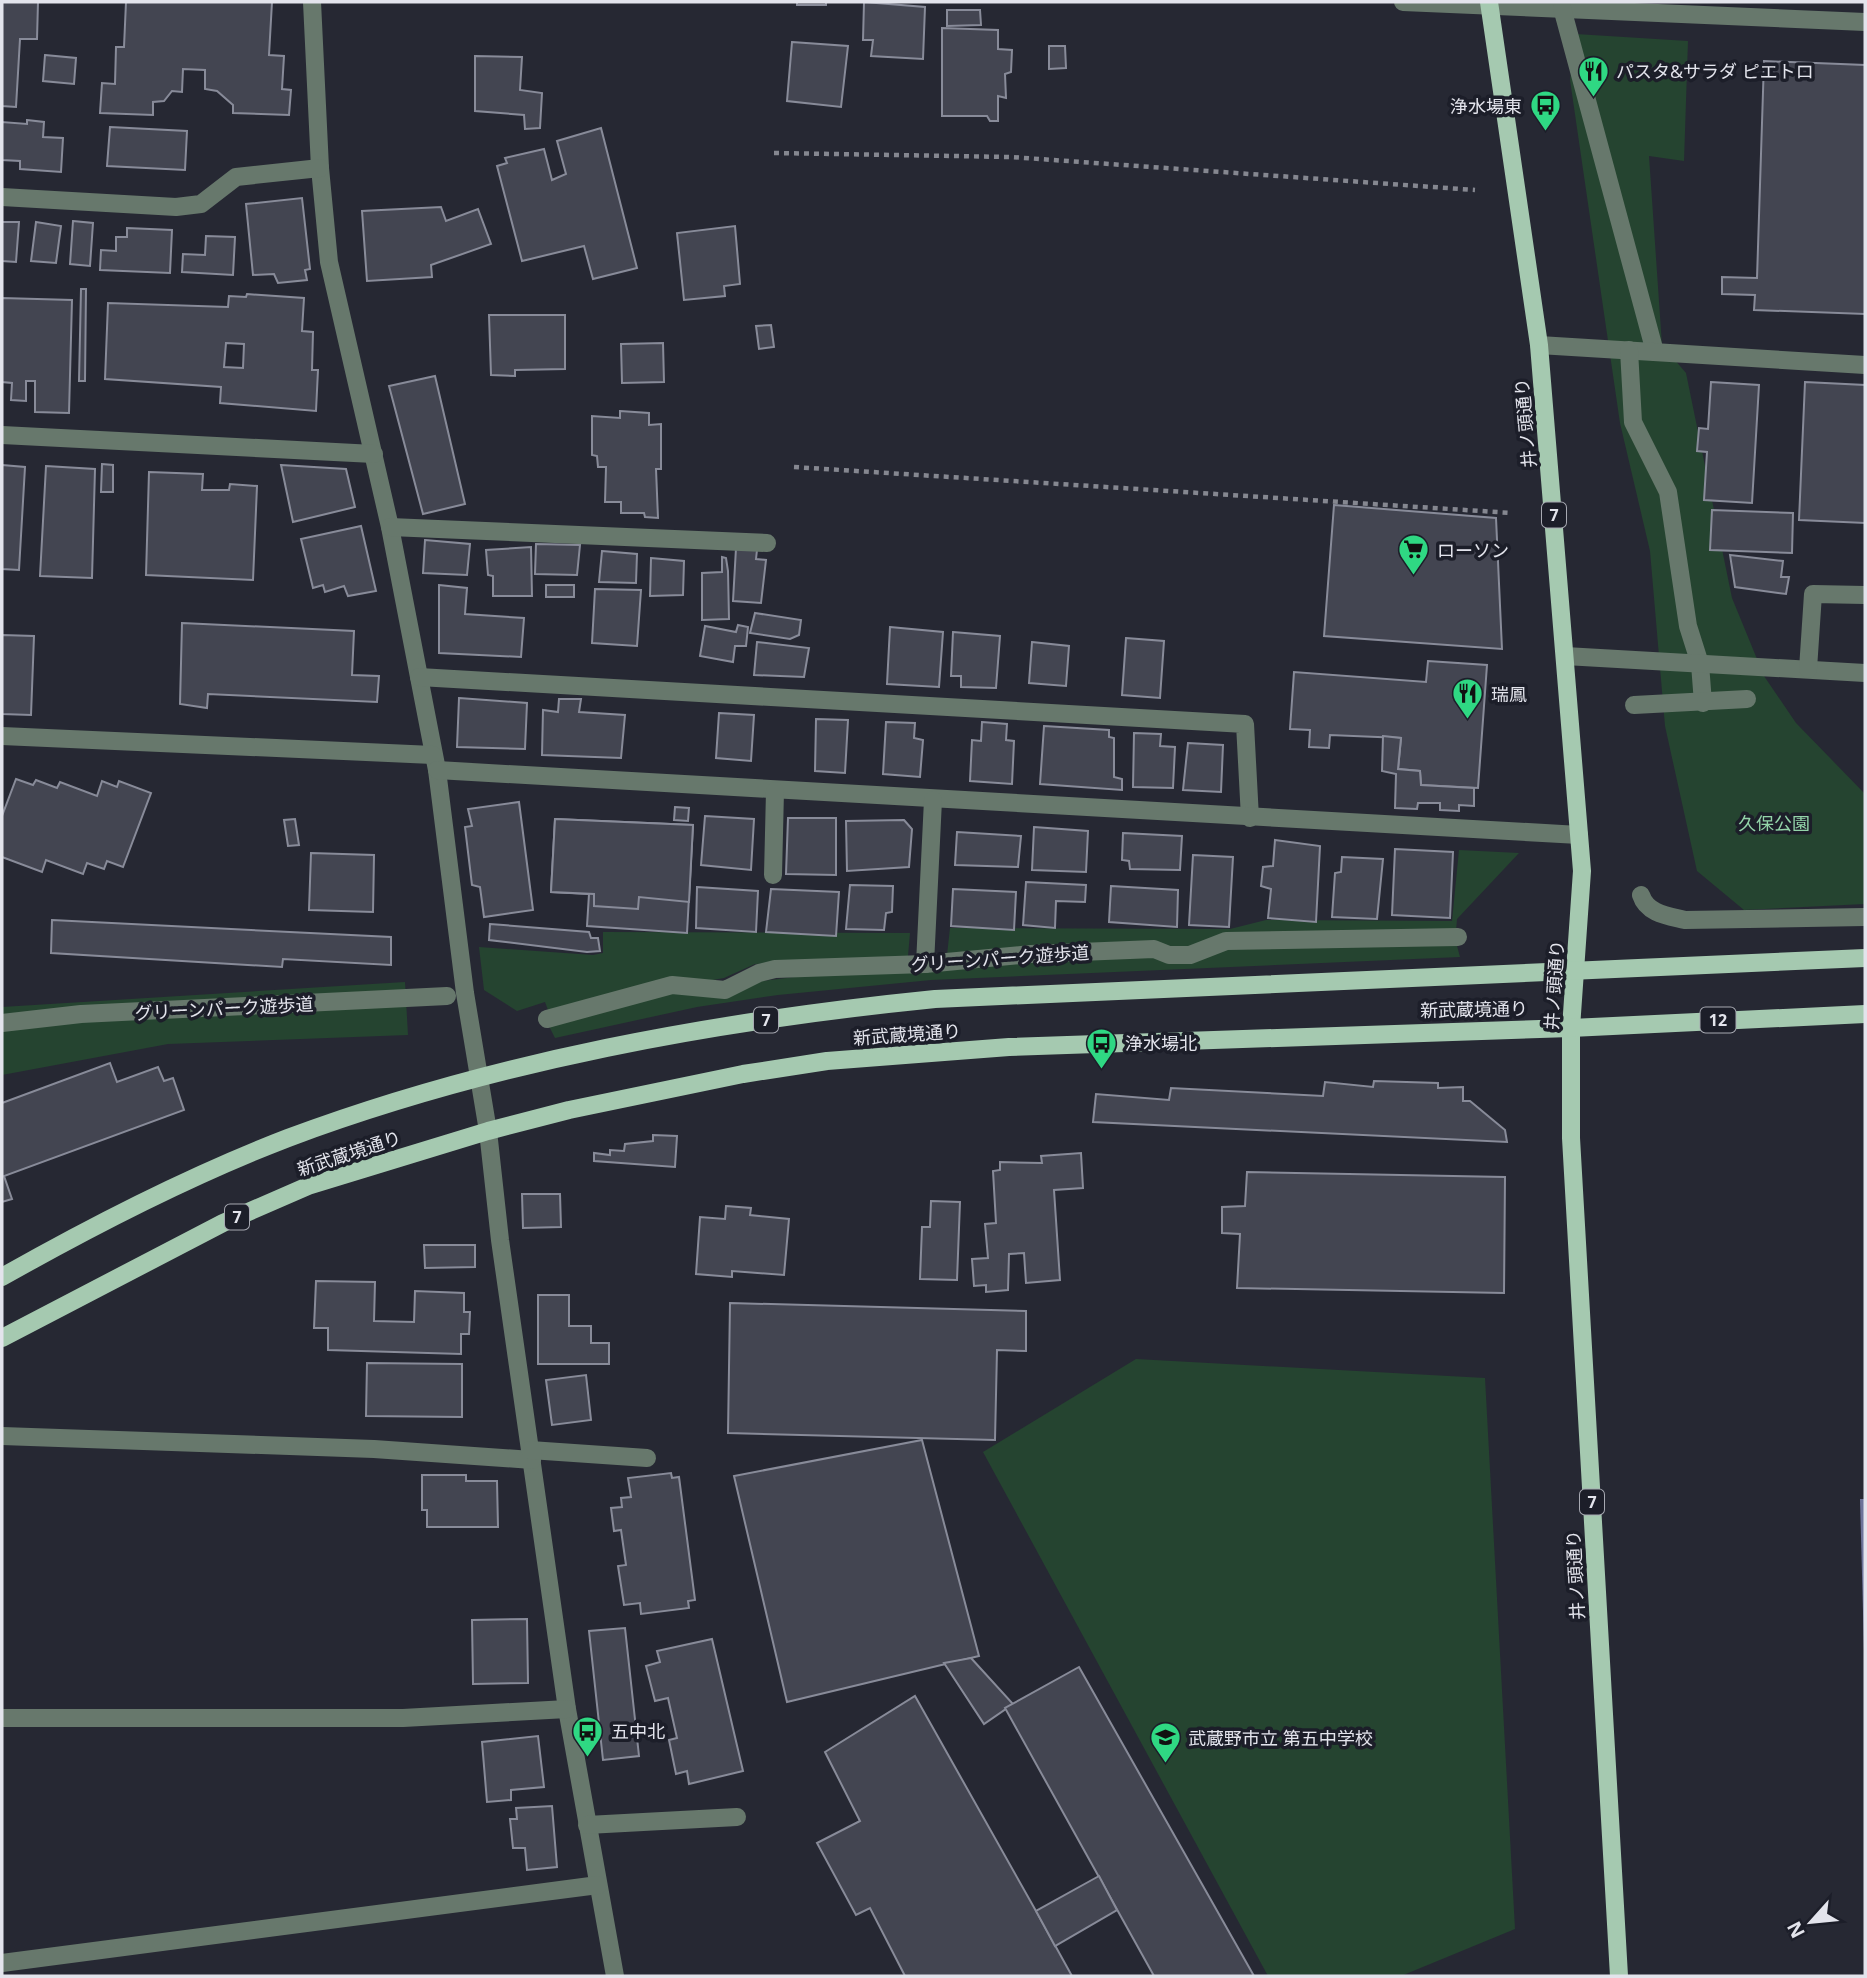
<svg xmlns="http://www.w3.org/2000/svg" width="1867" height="1978" viewBox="0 0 1867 1978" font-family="'Open Sans','Noto Sans JP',sans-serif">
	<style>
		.green { fill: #254430 }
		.water { fill: #6d7399 }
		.building { fill: #434551; stroke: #888b99; stroke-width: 2; fill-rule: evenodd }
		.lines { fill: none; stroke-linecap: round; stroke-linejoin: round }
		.path { stroke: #858790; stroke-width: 4.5; stroke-dasharray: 5 5; stroke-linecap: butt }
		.minor { stroke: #67786c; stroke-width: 18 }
		.major { stroke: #a5c9b0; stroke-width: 18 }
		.labels { text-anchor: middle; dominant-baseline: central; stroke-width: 7; stroke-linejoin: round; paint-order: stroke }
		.shield { fill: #1c1e29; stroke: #a7a9b2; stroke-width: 2 }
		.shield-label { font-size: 16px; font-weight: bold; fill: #e3e4ec }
		.poi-label { font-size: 18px; fill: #e3e4ec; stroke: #1c1e29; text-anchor: start }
		.street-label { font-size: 18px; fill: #e3e4ec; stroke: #1c1e29 }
		.park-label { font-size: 18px; fill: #93d4a9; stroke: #1c1e29 }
	</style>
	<rect width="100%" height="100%" fill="#262833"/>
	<g class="green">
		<polygon points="1576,34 1688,41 1684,161 1649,156 1662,345 1686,373 1732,598 1764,676 1796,723 1865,794 1865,904 1744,910 1697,871 1665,726 1650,551 1620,423 1570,80"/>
		<polygon points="1459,850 1519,853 1457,919 1456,931 1187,950 947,955 950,928 1230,929 1266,920 1452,921"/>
		<polygon points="603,932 910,933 908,956 755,964 724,978 548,1010 545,1002 517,1011 484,990 479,947 593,955 603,953"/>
		<polygon points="1456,942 1460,957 931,980 778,995 697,1007 555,1038 548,1024 680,991 819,974 1227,947"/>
		<polygon points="405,982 408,1035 168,1044 2,1075 2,1007"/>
		<polygon points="1136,1359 1485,1378 1515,1929 1401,1976 1268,1976 983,1452"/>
	</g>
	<polygon class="water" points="1860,1499 1865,1499 1865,1687"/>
	<g class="building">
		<polygon points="2,2 38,2 37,39 20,39 16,107 2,106"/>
		<polygon points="126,2 272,2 269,55 284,56 282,89 291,90 289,115 233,113 233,105 217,91 205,89 205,70 183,69 182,92 172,91 164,101 153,102 153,115 100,113 102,83 115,84 116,47 124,47"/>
		<rect x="797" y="2" width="29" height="3"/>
		<polygon points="864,2 925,7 923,59 871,56 873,40 863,40"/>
		<polygon points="947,10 980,10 981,25 947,26"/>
		<polygon points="942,28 998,30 998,49 1012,50 1011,72 1005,74 1006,98 998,96 998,121 990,121 987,116 942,116"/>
		<polygon points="792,42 848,46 841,107 787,101"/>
		<polygon points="1049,46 1065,46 1066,68 1049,69"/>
		<polygon points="45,55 76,58 74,84 43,81"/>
		<polygon points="475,56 522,57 520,90 542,93 540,128 525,129 524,115 475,111"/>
		<polygon points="1764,61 1865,65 1865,314 1754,310 1755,295 1722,294 1722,277 1757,278"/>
		<polygon points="27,120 44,122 43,137 63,138 61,172 20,169 20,161 2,160 2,122 27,124"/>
		<polygon points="110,127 187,131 185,170 107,166"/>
		<polygon points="601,128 637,268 593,279 584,246 522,261 497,166 507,163 505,158 544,149 552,180 566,174 557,141"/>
		<polygon points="302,198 310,269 305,270 307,280 278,283 274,274 253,275 246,204"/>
		<polygon points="441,207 446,221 478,209 491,244 431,265 432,277 367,281 362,211"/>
		<polygon points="73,221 93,223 90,266 70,264"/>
		<polygon points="2,222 19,222 16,262 2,261"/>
		<polygon points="36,222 61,226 56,263 31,261"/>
		<polygon points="735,226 740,284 724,286 725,296 684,300 677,233"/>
		<polygon points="127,228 172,230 170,273 100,270 101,250 116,251 116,237 127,237"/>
		<polygon points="206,236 235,237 233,275 182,272 183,254 205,255"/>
		<polygon points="81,289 86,289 85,381 79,381"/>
		<path d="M247,294L304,298L302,331L313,332L312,370H318L316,411L220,403L221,387L105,379L108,303L228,307L229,296L246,297ZM226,343L244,344L243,368L224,367Z"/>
		<polygon points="2,298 72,300 69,413 35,412 35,381 26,381 26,401 11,400 12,383 2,382"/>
		<polygon points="489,315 565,315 565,369 515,370 515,376 491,375"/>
		<polygon points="771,325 774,347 759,349 756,326"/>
		<polygon points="663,343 664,382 622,383 621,344"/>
		<polygon points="435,376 465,504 423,514 389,386"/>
		<polygon points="1711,382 1759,385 1752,503 1704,500 1707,452 1697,451 1699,428 1708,429"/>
		<polygon points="1805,382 1865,385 1865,523 1799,520"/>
		<polygon points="620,411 649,413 649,425 661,424 661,469 656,469 658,518 645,517 644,513 621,513 621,502 605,502 606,467 598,467 597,456 592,455 592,416 620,418"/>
		<polygon points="102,464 113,465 113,492 101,492"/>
		<polygon points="2,465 25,467 19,570 2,569"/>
		<polygon points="281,465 346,469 355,507 293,522"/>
		<polygon points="46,466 95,469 92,578 40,576"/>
		<polygon points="149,472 203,474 202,490 229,490 230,484 257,486 253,580 146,575"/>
		<polygon points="1334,505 1496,518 1502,649 1324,636"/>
		<polygon points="1712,510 1793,513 1792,553 1710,550"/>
		<polygon points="361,526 376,591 348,596 344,586 325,592 323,585 313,588 301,539"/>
		<polygon points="425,540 470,544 467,575 423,573"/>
		<polygon points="536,544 580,545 577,575 535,574"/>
		<polygon points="531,547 532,596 493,596 493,576 488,575 486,550"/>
		<polygon points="736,548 757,550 756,559 766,560 761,603 733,601"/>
		<polygon points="602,551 637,554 636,583 599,582"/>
		<polygon points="1730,555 1783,561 1781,577 1789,577 1786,594 1735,587"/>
		<polygon points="722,557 726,558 728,571 729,619 702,620 702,573 722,572"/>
		<polygon points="651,558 684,561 683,595 650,596"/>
		<polygon points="439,585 467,588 465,614 524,618 521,657 439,653"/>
		<rect x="546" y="585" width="28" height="12"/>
		<polygon points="595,589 641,590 637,646 592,643"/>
		<polygon points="755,613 801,620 799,635 790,639 750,633"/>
		<polygon points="182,623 354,631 352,675 379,676 377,702 208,694 207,708 180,704"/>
		<polygon points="738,625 748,627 746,646 735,646 733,662 700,656 705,626 736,632"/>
		<polygon points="890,627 943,632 939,687 887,684"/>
		<polygon points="953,632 1000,636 996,688 961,687 961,676 951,676"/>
		<polygon points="2,635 34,636 31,715 2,714"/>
		<polygon points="1126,638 1164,641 1160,698 1122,695"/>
		<polygon points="757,642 809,648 804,677 754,675"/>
		<polygon points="1032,642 1069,646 1066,686 1029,683"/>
		<polygon points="1428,661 1487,665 1478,788 1421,785 1420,771 1398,769 1401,738 1330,735 1329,748 1309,747 1310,730 1290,729 1294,672 1426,682"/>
		<polygon points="459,698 527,703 525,749 457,747"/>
		<polygon points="559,699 581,699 579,712 625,715 621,758 542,755 543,710 558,712"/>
		<polygon points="719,713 754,715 751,761 716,758"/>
		<polygon points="816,719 848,720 845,773 815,771"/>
		<polygon points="886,722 915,723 914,738 923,740 920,777 883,774"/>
		<polygon points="982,722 1007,724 1006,740 1014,741 1012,784 970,781 972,740 981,741"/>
		<polygon points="1044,726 1109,730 1109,737 1114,738 1114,777 1122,779 1122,790 1040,784"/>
		<polygon points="1134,733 1161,734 1160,746 1175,747 1173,788 1133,787"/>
		<polygon points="1383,736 1401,738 1398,769 1420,771 1421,785 1474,788 1474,806 1459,805 1459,811 1440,810 1440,803 1418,803 1417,809 1395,808 1396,774 1382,771"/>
		<polygon points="1188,743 1223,745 1221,792 1183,790"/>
		<polygon points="16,779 33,785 36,780 57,788 60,782 97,796 102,781 117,787 119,781 151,793 123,867 107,861 104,869 87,863 83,874 46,860 42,872 2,857 2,816"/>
		<polygon points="519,802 533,910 484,917 480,887 472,885 465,827 472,826 468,809"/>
		<polygon points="675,807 689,808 688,821 674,820"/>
		<polygon points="705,816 754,819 751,870 701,865"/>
		<polygon points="788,818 836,818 836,875 786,874"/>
		<polygon points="295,819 299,845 288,846 284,820"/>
		<polygon points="555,819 693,825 687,933 587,926 589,894 551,892"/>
		<polygon points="555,819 693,825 689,902 639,897 638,909 594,906 594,894 551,892"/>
		<polygon points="904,820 912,829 909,867 847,871 846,821"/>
		<polygon points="1034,827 1088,831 1086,872 1032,870"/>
		<polygon points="957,832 1021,836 1018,867 955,865"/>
		<polygon points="1123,833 1182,836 1180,870 1130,869 1129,861 1122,860"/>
		<polygon points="1275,840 1320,846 1316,922 1268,918 1271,889 1261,886 1263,867 1273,866"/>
		<polygon points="1395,849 1453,852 1450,918 1392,915"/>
		<polygon points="311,853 374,855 373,912 309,910"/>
		<polygon points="1193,855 1233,857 1229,927 1189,925"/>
		<polygon points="1342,857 1383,859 1377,919 1332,917 1335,873 1341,872"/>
		<polygon points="1026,882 1086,885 1085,902 1056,901 1055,928 1023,925"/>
		<polygon points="850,885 893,886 892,912 886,913 884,930 846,929"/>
		<polygon points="1111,886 1178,890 1177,927 1109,922"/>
		<polygon points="697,887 758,891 756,932 696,928"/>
		<polygon points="771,889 839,892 836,936 766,932"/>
		<polygon points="953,889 1016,892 1014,930 951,926"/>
		<polygon points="52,920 391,937 391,965 283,959 282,967 51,953"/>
		<polygon points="490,924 589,932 591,938 598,938 600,951 587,952 489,940"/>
		<polygon points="110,1063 117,1082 158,1067 164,1081 173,1078 184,1110 4,1176 12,1199 2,1202 2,1103"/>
		<polygon points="1374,1081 1438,1083 1438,1088 1463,1087 1463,1101 1470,1101 1505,1130 1507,1142 1093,1122 1096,1094 1169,1100 1171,1088 1323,1096 1325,1082 1373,1087"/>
		<polygon points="653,1135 677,1136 675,1167 594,1161 594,1153 610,1155 610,1150 624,1151 625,1144 653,1141"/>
		<polygon points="1081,1153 1083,1188 1054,1190 1060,1280 1026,1283 1024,1253 1009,1254 1008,1290 986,1292 986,1285 974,1286 972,1259 988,1258 985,1224 996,1223 993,1171 1000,1170 1000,1162 1042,1163 1041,1156"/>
		<polygon points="1247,1172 1505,1177 1504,1293 1237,1288 1240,1234 1222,1233 1222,1207 1245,1206"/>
		<polygon points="522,1194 560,1194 561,1227 523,1228"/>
		<polygon points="931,1201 960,1202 957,1280 920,1279 922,1227 930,1227"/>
		<polygon points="726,1206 751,1208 750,1215 789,1219 784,1275 732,1271 732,1277 696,1274 700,1217 725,1219"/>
		<polygon points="424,1245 475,1245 475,1267 425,1268"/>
		<polygon points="316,1281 375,1282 374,1321 414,1322 415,1291 464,1293 464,1312 470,1312 469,1334 461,1334 461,1354 328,1350 328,1328 314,1328"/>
		<polygon points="538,1295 569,1295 569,1326 591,1326 591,1343 609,1343 609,1364 538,1364"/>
		<polygon points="730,1303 1026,1311 1026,1351 997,1350 995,1440 728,1433"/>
		<polygon points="367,1363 462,1364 462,1417 366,1416"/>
		<polygon points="586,1375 591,1420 552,1425 546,1380"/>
		<polygon points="922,1440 979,1656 787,1702 734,1476"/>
		<polygon points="671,1473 672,1478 679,1477 695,1600 688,1601 689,1608 641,1614 640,1603 624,1605 618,1566 626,1565 621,1530 614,1531 611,1508 622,1507 621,1498 631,1497 628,1478"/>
		<polygon points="422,1475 466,1475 466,1481 497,1481 498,1527 427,1527 427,1510 422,1510"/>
		<polygon points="527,1619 528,1683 473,1684 472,1620"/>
		<polygon points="625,1628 639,1756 603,1760 589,1631"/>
		<polygon points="712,1639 743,1771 689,1784 687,1771 676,1774 669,1740 677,1738 668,1698 655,1701 646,1666 660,1662 657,1651"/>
		<polygon points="971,1658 1013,1704 984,1724 944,1663"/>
		<polygon points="1079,1667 1254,1976 1154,1976 1005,1708"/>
		<polygon points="915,1696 1036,1911 1072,1976 905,1976 870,1908 856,1915 817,1843 860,1821 825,1752"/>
		<polygon points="538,1736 544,1787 511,1790 511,1800 487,1802 482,1742"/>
		<polygon points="552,1806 557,1867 527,1870 525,1848 513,1848 510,1819 517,1819 516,1808"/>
		<polygon points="1099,1876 1117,1910 1055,1946 1036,1911"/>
	</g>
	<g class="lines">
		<g class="path">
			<polyline points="774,153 1011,157 1475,190"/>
			<polyline points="794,467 1512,513"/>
		</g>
		<g class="minor">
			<polyline points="312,2 320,168 329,262 390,527 437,770 465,993 488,1131 500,1240 567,1709 615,1976"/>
			<polyline points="1403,2 1865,22"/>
			<polyline points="1562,8 1655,352"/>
			<polyline points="2,197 176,207 201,204 236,177 320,168"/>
			<polyline points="1539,345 1865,365"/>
			<polyline points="1629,350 1633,422 1668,492 1688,626 1700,664 1703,703"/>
			<polyline points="2,435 374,454"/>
			<polyline points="390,527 767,543"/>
			<polyline points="1565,656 1865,673"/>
			<polyline points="1808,669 1813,594 1865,595"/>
			<polyline points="419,677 1245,724 1250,818"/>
			<polyline points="1634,705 1747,699"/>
			<polyline points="2,736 433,755"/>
			<polyline points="437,770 1579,835"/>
			<polyline points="773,875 775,791"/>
			<path d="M1641,895C1647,914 1669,916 1685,920L1865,917"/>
			<polyline points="925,964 933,800"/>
			<polyline points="547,1019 672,985 725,990 759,973 775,969 925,964 1031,954 1154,949 1169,955 1190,955 1226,941 1458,937"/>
			<polyline points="2,1023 81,1014 447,996"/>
			<polyline points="2,1436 374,1449 532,1460"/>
			<polyline points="530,1450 647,1458"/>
			<polyline points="2,1718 403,1718 567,1709"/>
			<polyline points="587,1825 737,1817"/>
			<polyline points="2,1963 598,1885"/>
		</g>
		<g class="major">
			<polyline points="1489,2 1539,345 1582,871 1571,1028 1571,1138 1619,1976"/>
			<path d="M2,1277C94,1225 189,1176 288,1138C494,1061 716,1021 935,999L1865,958"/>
			<polyline points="2,1338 223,1223 308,1186 488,1131 569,1110 743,1074 827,1061 1009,1047 1571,1028 1865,1014"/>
		</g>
	</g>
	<defs>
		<symbol id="restaurant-pin" viewBox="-11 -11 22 30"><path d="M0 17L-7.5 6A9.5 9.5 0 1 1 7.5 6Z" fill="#2fd883" stroke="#1c1e29"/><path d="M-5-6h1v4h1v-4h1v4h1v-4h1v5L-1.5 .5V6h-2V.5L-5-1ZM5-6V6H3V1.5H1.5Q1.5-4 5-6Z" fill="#111"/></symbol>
		<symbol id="bus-pin" viewBox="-11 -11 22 30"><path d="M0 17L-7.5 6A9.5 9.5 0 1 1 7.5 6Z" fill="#2fd883" stroke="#1c1e29"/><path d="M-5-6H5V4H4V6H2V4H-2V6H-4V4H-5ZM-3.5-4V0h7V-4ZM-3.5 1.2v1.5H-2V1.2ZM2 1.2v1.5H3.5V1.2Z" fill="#111"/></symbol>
		<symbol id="supermarket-pin" viewBox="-11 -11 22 30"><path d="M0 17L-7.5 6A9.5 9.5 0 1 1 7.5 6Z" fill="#2fd883" stroke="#1c1e29"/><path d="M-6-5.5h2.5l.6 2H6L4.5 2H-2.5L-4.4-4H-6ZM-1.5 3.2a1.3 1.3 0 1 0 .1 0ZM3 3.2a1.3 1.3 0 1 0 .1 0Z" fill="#111"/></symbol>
		<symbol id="school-pin" viewBox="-11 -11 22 30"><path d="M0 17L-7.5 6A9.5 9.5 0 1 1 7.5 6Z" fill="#2fd883" stroke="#1c1e29"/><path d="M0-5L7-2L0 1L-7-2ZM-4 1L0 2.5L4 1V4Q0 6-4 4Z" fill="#111"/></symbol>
	</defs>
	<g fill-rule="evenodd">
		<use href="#restaurant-pin" x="1576" y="54" width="35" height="47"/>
		<use href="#bus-pin" x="1528" y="88" width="35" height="47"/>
		<use href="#supermarket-pin" x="1396" y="532" width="35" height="47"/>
		<use href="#restaurant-pin" x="1450" y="676" width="35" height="47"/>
		<use href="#bus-pin" x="1084" y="1026" width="35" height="47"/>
		<use href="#bus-pin" x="570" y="1714" width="35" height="47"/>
		<use href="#school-pin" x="1148" y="1720" width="35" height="47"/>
	</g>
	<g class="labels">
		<g class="shield">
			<rect x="1542" y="502.5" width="24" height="25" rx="5"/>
			<rect x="754" y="1007.5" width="24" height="25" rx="5"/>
			<rect x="1700.5" y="1007.5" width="35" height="25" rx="5"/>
			<rect x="225" y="1204.5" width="24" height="25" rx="5"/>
			<rect x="1580" y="1489.5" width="24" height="25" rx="5"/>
		</g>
		<g class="shield-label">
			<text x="1554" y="515">7</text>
			<text x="766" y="1020">7</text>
			<text x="1718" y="1020">12</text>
			<text x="237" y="1217">7</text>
			<text x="1592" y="1502">7</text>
		</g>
		<g class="poi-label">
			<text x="1616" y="71">パスタ&amp;サラダ ピエトロ</text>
			<text x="1522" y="106" text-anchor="end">浄水場東</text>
			<text x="1437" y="550">ローソン</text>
			<text x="1491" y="694">瑞鳳</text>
			<text x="1125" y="1043">浄水場北</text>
			<text x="611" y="1731">五中北</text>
			<text x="1188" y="1738">武蔵野市立 第五中学校</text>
		</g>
		<g class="street-label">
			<text transform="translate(1525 423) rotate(-95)">井ノ頭通り</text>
			<text transform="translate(1000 958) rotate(-4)">グリーンパーク遊歩道</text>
			<text transform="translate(1554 985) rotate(-86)">井ノ頭通り</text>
			<text transform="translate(224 1008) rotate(-3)">グリーンパーク遊歩道</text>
			<text transform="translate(1474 1009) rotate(-1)">新武蔵境通り</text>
			<text transform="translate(907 1034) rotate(-4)">新武蔵境通り</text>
			<text transform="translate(349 1153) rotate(-18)">新武蔵境通り</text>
			<text transform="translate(1575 1575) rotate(-93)">井ノ頭通り</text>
		</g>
		<g class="park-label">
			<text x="1774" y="823">久保公園</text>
		</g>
	</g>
	<rect width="1867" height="1978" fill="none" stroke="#e3e4ec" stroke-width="7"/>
	<g transform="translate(1811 1922) rotate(243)" stroke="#1c1e29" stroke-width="5" paint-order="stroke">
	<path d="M0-5L12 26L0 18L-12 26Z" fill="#e3e4ec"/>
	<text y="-10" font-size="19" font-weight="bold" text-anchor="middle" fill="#e3e4ec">N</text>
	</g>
</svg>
